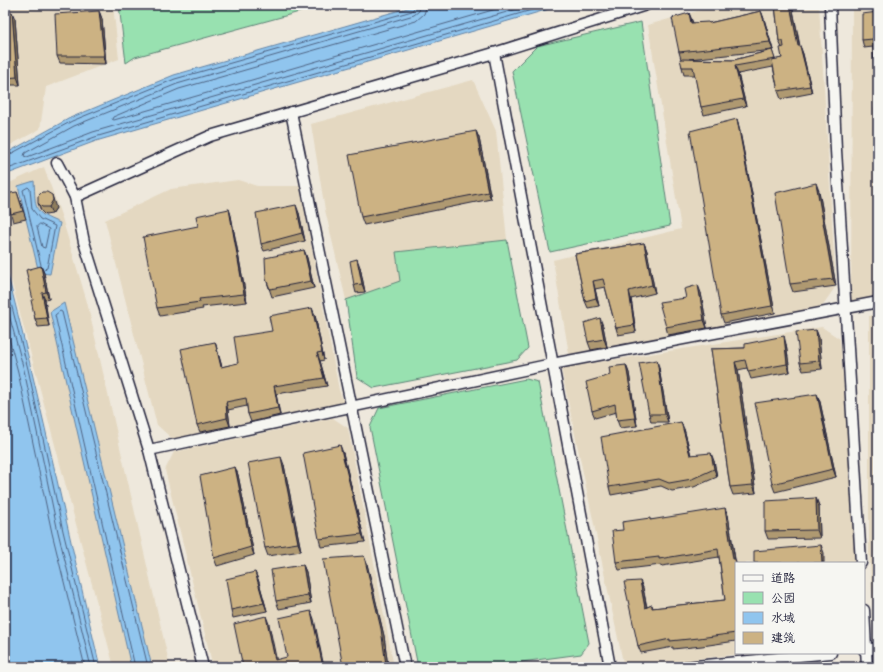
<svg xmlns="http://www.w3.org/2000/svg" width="883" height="672" viewBox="0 0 883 672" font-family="'Patrick Hand','LXGW WenKai TC',sans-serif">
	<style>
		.built { fill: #e4d8c1 }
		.green { fill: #98e1b0; stroke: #5d8276 }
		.water { fill: #90c5ee; stroke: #6484a6 }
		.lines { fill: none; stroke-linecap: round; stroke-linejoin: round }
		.shore { stroke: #4e6383; stroke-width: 1 }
		.minor-casing { stroke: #22223b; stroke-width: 13 }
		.minor { stroke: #f6f6f2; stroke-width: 10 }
		.wall { fill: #af9971; stroke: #22223b }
		.shaded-wall { fill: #8f7d5c; stroke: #22223b }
		.building { fill: #ccb283; stroke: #22223b }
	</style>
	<rect width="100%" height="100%" fill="#eee8dc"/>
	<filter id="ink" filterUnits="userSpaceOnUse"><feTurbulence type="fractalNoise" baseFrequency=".025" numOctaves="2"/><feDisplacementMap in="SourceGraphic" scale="8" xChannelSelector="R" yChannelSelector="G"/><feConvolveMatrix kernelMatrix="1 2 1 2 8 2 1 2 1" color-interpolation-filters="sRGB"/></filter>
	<g filter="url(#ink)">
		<g class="built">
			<polygon points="5,5 113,5 119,59 46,87 40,129 5,148"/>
			<polygon points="718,5 819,5 836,286 822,306 570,360 553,260 681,229 648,25"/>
			<polygon points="852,5 878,5 878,302 851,308"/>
			<polygon points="473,80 496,131 507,240 396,252 401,281 346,300 325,210 311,124"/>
			<polygon points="44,167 62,218 87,302 170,667 114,667 5,257 5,185"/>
			<polygon points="238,180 257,186 300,186 339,390 344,403 178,444 157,425 105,220 171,189"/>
			<polygon points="878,315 878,635 875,635 869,552 869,316"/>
			<polygon points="822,327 840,339 858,563 736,563 736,653 749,653 624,667 561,368"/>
			<polygon points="333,418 348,428 394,667 213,667 165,470 174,452"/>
		</g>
		<g class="green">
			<polygon points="119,5 325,5 135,57 126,63"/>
			<polygon points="641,22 670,226 550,252 512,71 537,46"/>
			<polygon points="507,240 528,348 517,360 374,388 357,377 346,300 400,281 396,252"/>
			<polygon points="526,379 538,382 589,643 581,654 484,667 418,667 370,427 379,408"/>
		</g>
		<g class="water">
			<polygon points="418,5 563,5 96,141 5,175 5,154 70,118 174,75"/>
			<path d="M34,181C36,209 32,212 60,223L50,274L39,273L18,186Z"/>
			<path d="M5,264C40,398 68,533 100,667H5Z"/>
			<polygon points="64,303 152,667 131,667 50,312"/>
		</g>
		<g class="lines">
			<g class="shore">
				<polyline points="421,5 419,11 414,15 177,84 74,126 25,153 24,156 27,157 93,132 531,5"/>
				<polyline points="427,5 424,14 416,21 179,89 113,117 112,119 114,120 510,5"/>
				<polyline points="5,157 72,121 175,79 412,11 416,5"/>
				<polyline points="5,170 95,137 549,5"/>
				<polygon points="40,224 49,229 45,248 42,247 37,227"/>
				<polyline points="41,265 23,190 28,187 30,189 32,209 40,219 55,226 47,268 44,269"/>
				<polyline points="5,280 28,369 63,531 96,667"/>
				<polyline points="5,300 24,370 58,532 91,667"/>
				<polyline points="5,323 18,372 52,533 85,667"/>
				<polyline points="135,667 55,315 60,311 62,312 148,667"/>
			</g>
			<defs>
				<g id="minor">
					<polyline points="830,5 836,150 861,563"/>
					<polyline points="494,53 610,667"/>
					<polyline points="291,112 405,667"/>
					<polyline points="57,163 75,197 84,242 149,450 203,667"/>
					<polyline points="75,197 210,136 494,53 646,5"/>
					<polyline points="149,450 552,364 878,302"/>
					<polyline points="864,610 867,667"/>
					<polyline points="864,650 878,648"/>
					<polyline points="685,667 831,653"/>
				</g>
			</defs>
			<use href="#minor" class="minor-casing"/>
			<use href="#minor" class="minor"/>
		</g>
		<g class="wall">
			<polygon points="59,5 77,5 60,7"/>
			<polygon points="775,5 792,5 800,46 803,54 812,93 781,99 778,91 773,67 738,74 746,106 704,115 701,107 695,75 684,75 682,67 681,59 679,52 689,13 693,23 709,23 761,11 764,19 773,50 689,59 734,60 772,50 775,60 782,58 782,48 779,41"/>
			<polygon points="99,11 102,19 106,64 60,63 57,56"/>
			<polygon points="5,12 15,19 20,85 5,85"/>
			<polygon points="878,12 878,131 875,124 878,107 876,102 873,47 864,48 862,40"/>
			<polygon points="737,119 739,127 775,313 724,323 721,315"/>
			<polygon points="476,131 479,138 491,199 364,225 361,217"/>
			<polygon points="819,191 836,286 793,292 790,284"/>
			<polygon points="17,192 26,219 13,222 11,214"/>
			<polygon points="38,203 56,208 52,214 45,215 41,211"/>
			<polygon points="229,209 231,216 247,302 202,307 203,309 160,316 157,308 198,226"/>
			<polygon points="299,213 305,241 264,251 261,244"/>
			<polygon points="644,243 647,251 655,293 631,299 636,332 618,335 616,328 605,287 595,289 599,306 588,308 585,301 575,254"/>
			<polygon points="304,250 307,258 314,288 272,297 266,279"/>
			<polygon points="41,266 44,273 49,299 45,300 49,326 38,327 35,319 33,300"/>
			<polygon points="360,267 365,292 356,293 354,285"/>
			<polygon points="701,293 707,328 668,335 666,327 686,298"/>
			<polygon points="315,315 324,360 320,361 327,386 276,394 280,415 251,422 248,414 247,406 228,410 230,426 200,432 197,425 215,342 217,349 222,367 238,363 272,331"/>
			<polygon points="603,326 607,347 591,350 588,342"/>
			<polygon points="816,330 819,338 822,369 803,371 800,363"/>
			<polygon points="786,344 790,372 751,379 747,368 738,370 756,493 733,495 730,487 711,349 745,348"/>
			<polygon points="626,365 629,373 637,426 620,428 617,420 616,412 595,418 592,411 610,375"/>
			<polygon points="659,368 668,422 651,422 649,414"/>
			<polygon points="817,394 820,402 836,477 775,492 772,484"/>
			<polygon points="684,429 691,455 714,461 717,477 694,487 672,491 661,486 611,495 609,487"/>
			<polygon points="343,453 365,542 321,547 319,539"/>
			<polygon points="284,465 301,551 268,556 265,548"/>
			<polygon points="235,467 238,475 254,555 217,566 214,558"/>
			<polygon points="816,498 819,506 820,538 768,539 765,531"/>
			<polygon points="728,515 735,559 736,563 736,641 702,646 673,649 673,647 641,653 638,646 640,581 643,588 647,607 652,605 653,608 725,600 719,557 662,566 661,565 619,570 616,562 623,530 650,520"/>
			<polygon points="364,556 367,564 384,636 388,667 343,667"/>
			<polygon points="303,565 306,572 311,603 279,609 276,601"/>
			<polygon points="258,579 267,611 233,618 231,610"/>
		</g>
		<g class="shaded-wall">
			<polygon points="790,5 792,5 801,54 798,46"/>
			<polygon points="99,11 102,19 106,64 104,56"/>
			<polygon points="761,11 764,19 773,50 770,42"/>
			<polygon points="12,12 15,19 20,85 17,77"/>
			<polygon points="689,13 692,21 694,31 691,23"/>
			<polygon points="800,46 803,54 812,93 810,86"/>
			<polygon points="735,66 738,74 746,106 743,99"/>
			<polygon points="737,119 739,127 775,313 772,306"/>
			<polygon points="476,131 479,138 491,199 488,192"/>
			<polygon points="816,183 819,191 836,286 833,279"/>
			<polygon points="52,195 56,208 52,214 49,207"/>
			<polygon points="296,205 299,213 305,241 302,233"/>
			<polygon points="229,209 231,216 247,302 244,294"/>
			<polygon points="644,243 647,251 655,293 652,285"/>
			<polygon points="304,250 307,258 314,288 311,281"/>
			<polygon points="357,259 360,267 365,292 362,284"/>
			<polygon points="41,266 44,273 49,299 46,292"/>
			<polygon points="593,281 595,289 599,306 596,298"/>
			<polygon points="698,285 701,293 707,328 704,320"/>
			<polygon points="629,291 631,299 636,332 634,325"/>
			<polygon points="42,293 45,300 49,326 47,318"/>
			<polygon points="312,308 315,315 324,360 322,352"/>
			<polygon points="600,318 603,326 607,347 604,339"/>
			<polygon points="816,330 819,338 822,369 819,361"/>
			<polygon points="784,336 786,344 790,372 787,364"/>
			<polygon points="215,342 217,349 224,375 221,367"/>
			<polygon points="317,353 320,361 327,386 324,378"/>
			<polygon points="657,360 659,368 668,422 665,414"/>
			<polygon points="735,362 738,370 756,493 753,485"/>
			<polygon points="626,365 629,373 637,426 635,418"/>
			<polygon points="274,386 276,394 280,415 278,408"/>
			<polygon points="817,394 820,402 836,477 833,469"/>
			<polygon points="226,402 228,410 230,426 227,418"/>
			<polygon points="681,422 684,429 693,463 690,455"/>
			<polygon points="340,445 343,453 365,542 362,534"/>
			<polygon points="711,453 714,461 717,477 714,469"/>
			<polygon points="281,457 284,465 301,551 298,543"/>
			<polygon points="235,467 238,475 254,555 251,547"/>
			<polygon points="816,498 819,506 820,538 817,530"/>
			<polygon points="725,508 728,515 736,567 733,559"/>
			<polygon points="821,545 824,553 824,563 822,563"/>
			<polygon points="364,556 367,564 384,636 388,667 386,667 386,665"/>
			<polygon points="303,565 306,572 311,603 308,595"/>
			<polygon points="255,572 258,579 267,611 264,603"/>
			<polygon points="640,581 643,588 648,615 645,608"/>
			<polygon points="311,611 314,619 324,667 323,667"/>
			<polygon points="266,616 269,624 278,667 275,660"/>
		</g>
		<g class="building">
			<polygon points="775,5 790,5 798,46 800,46 810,86 778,91 772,60 782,58 780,48 784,47 783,41 779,41"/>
			<polygon points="99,11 104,56 57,56 55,14"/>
			<polygon points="761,11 770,42 679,52 672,18 689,13 691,23 708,22 709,23"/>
			<polygon points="5,12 12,12 17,77 5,78"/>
			<polygon points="878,12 878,102 876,102 873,39 862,40 862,14"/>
			<polygon points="772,50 775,59 735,66 743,99 701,107 693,67 682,67 680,59 734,60"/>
			<polygon points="875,107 878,107 878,123 875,124"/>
			<polygon points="737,119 772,306 721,315 690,131"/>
			<polygon points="476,131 488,192 361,217 349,155"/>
			<polygon points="816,183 833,279 790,284 775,193"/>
			<polygon points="17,192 23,211 11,214 5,194"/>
			<polygon points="42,192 47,192 52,195 53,200 49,207 42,207 38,203 38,196"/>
			<polygon points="296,205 302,233 261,244 256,213"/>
			<polygon points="229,209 244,294 199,299 200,302 157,308 143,237 198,226 196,216"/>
			<polygon points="644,243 652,285 629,291 634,325 616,328 603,279 593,281 596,298 585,301 575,254"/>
			<polygon points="878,243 878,276 877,276"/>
			<polygon points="304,250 311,281 270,289 266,279 265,258"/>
			<polygon points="357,259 362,284 354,285 350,261"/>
			<polygon points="41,266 46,292 42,293 47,318 35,319 31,300 33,300 26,270"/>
			<polygon points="698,285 704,320 666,327 659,302 686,298 684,289"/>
			<polygon points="312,308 322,352 317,353 324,378 274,386 278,408 248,414 246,398 226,402 227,418 197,425 181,349 215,342 221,367 238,363 234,337 272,331 269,316"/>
			<polygon points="600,318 604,339 588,342 584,323"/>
			<polygon points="816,330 819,361 800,363 796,332"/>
			<polygon points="784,336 787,364 748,371 745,360 735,362 753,485 730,487 711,349 745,348 745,344"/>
			<polygon points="657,360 665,414 649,414 639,363"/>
			<polygon points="626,365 635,418 617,420 615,404 592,411 586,382 610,375 609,367"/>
			<polygon points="817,394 833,469 772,484 755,403"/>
			<polygon points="681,422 690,455 711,453 714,469 692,479 669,483 659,479 609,487 601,437"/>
			<polygon points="340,445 362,534 319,539 303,453"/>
			<polygon points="281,457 298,543 265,548 248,463"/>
			<polygon points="235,467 251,547 214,558 200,476"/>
			<polygon points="816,498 817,530 765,531 765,501"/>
			<polygon points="725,508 733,559 735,559 736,564 736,633 699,638 670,641 670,639 638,646 624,582 640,581 645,608 652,605 652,608 725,600 718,549 659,559 659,557 616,562 612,531 623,530 622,522 650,518 650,520"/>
			<polygon points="821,545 822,563 754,563 754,551"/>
			<polygon points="364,556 381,629 386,665 375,667 343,667 323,559"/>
			<polygon points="303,565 308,595 276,601 271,570"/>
			<polygon points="255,572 264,603 231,610 226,579"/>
			<polygon points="311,611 323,667 243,667 234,624 266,616 275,660 287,657 279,618"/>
		</g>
	</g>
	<rect width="883" height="672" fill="none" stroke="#f6f6f2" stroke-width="20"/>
	<rect x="10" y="10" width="863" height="652" fill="none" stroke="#22223b" stroke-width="1.5" filter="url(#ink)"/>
	<rect x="735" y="562" width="130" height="92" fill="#f6f6f2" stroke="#a1a1a9"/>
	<rect x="743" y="575" width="20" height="6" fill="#f6f6f2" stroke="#a1a1a9"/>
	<text x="771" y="582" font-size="12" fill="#22223b">道路</text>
	<rect x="743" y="592" width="20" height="12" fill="#98e1b0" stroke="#a1a1a9"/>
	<text x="771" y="602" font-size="12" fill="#22223b">公园</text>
	<rect x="743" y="612" width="20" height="12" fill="#90c5ee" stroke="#a1a1a9"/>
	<text x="771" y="622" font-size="12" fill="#22223b">水域</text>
	<rect x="743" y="632" width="20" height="12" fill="#ccb283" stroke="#a1a1a9"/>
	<text x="771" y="642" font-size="12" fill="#22223b">建筑</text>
</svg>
